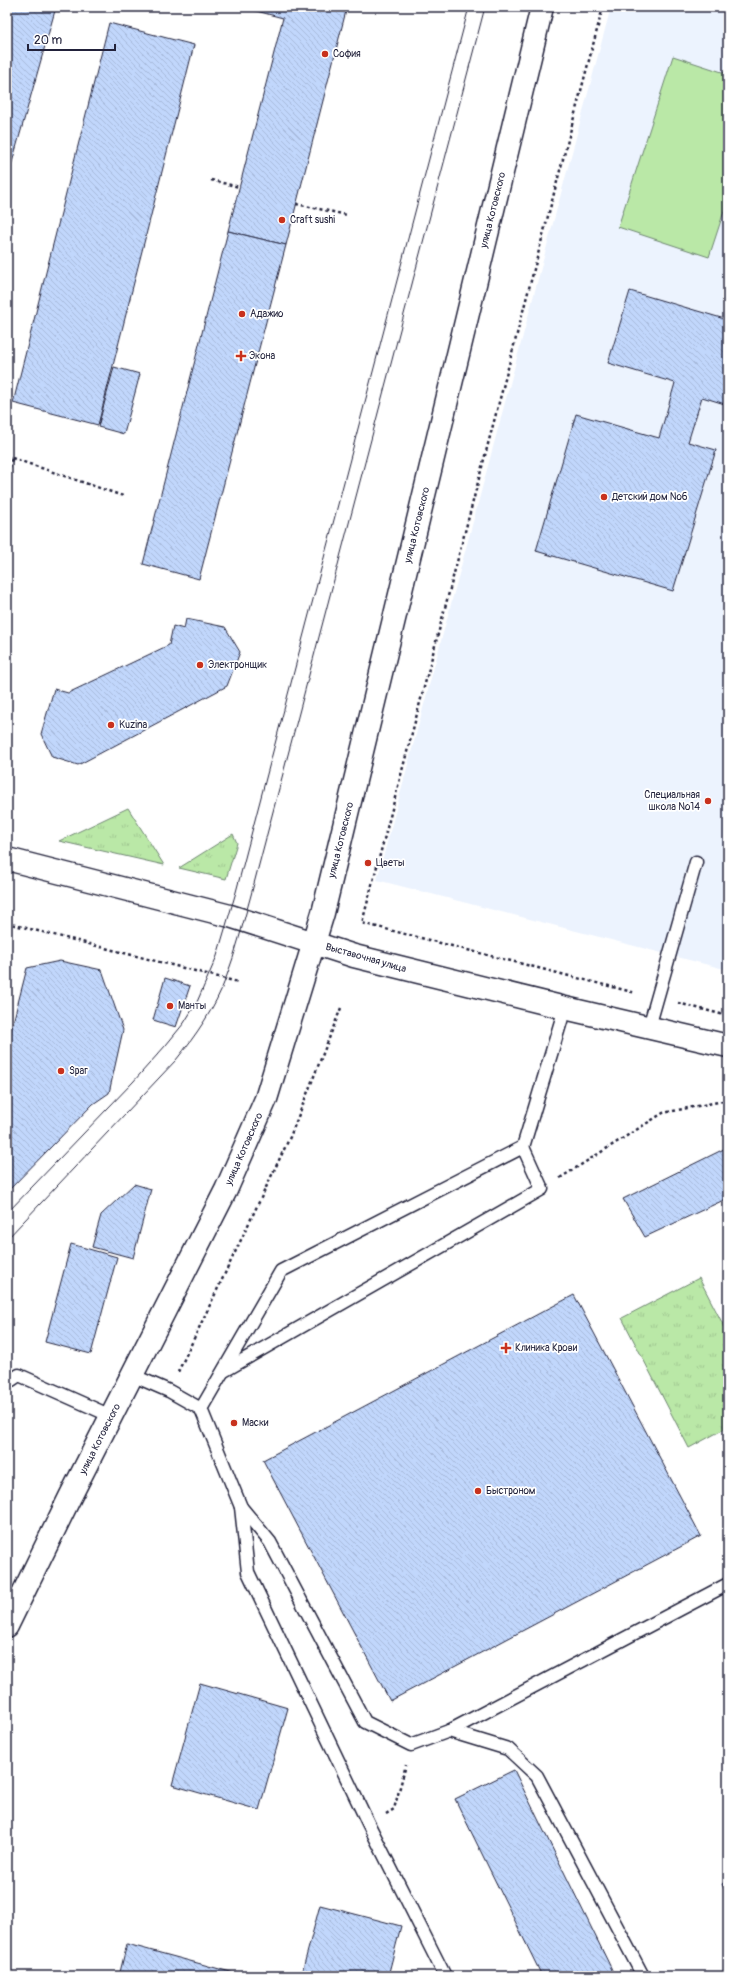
<svg xmlns="http://www.w3.org/2000/svg" width="735" height="1983" viewBox="0 0 735 1983" font-family="Pangolin,sans-serif">
	<style>
		.built { fill: #ecf3fe }
		.grass { fill: url(#grass-tufts); stroke: #6e8571 }
		.pitch { fill: #bae8a7; stroke: #6e8571 }
		.building { fill: url(#building-back-hatch); stroke: #22223b }
		.lines { fill: none; stroke-linecap: round; stroke-linejoin: round }
		.lane-casing { stroke: #22223b; stroke-width: 15 }
		.secondary-casing { stroke: #22223b; stroke-width: 25 }
		.path { stroke: #22223b; stroke-width: 2.5; stroke-dasharray: 3 3; stroke-linecap: butt }
		.lane { stroke: #fff; stroke-width: 12 }
		.secondary { stroke: #fff; stroke-width: 22 }
		.tram { stroke: #22223b; stroke-width: 1 }
		.poi-dot { fill: #c8321e; stroke: #fff; stroke-width: 1.5 }
		.labels { text-anchor: middle; dominant-baseline: central; stroke-width: 3.5; stroke-linejoin: round; paint-order: stroke }
		.poi-label { font-size: 10px; fill: #22223b; stroke: #fff; text-anchor: start }
		.street-label { font-size: 10px; fill: #22223b; stroke: #fff }
	</style>
	<defs>
		<pattern id="grass-tufts" width="24" height="20" patternUnits="userSpaceOnUse"><rect width="24" height="20" fill="#bae8a7"/><path d="M3 7l-1-3M5 7V3M7 7l1-3M15 17l-1-3M17 17v-4M19 17l1-3" fill="none" stroke="#a0c791"/></pattern>
		<pattern id="building-back-hatch" width="6" height="6" patternUnits="userSpaceOnUse"><rect width="6" height="6" fill="#c1d7fc"/><path d="M-1 5l2 2M0 0l6 6M5-1l2 2" fill="none" stroke="#a6b8d9"/></pattern>
	</defs>
	<rect width="100%" height="100%" fill="#fff"/>
	<filter id="ink" filterUnits="userSpaceOnUse"><feTurbulence type="fractalNoise" baseFrequency=".025" numOctaves="2"/><feDisplacementMap in="SourceGraphic" scale="8" xChannelSelector="R" yChannelSelector="G"/><feConvolveMatrix kernelMatrix="1 2 1 2 8 2 1 2 1" color-interpolation-filters="sRGB"/></filter>
	<g filter="url(#ink)">
		<polygon class="built" points="611,7 728,7 728,970 377,880"/>
		<g class="grass">
			<polygon points="128,808 164,865 59,841"/>
			<polygon points="233,834 237,843 226,879 179,868"/>
			<polygon points="699,1278 728,1334 728,1427 689,1448 622,1318"/>
		</g>
		<polygon class="pitch" points="673,56 728,74 728,199 709,257 618,227"/>
		<g class="building">
			<polygon points="7,7 56,7 7,180"/>
			<polygon points="241,7 347,7 286,245 228,231 283,18"/>
			<polygon points="109,23 194,45 98,425 13,403"/>
			<polygon points="228,231 286,245 199,579 143,564"/>
			<polygon points="630,291 728,320 728,405 702,397 688,442 716,450 673,591 536,551 576,414 659,438 675,383 608,363"/>
			<polygon points="114,367 140,374 124,434 98,427"/>
			<polygon points="186,619 225,627 240,652 227,686 78,765 52,757 41,734 54,689 68,693 169,645 173,626 184,629"/>
			<polygon points="60,961 102,970 123,1030 109,1093 93,1104 7,1192 7,1046 27,968"/>
			<polygon points="165,978 190,986 176,1027 153,1020"/>
			<polygon points="728,1147 728,1198 645,1237 623,1199"/>
			<polygon points="134,1184 151,1189 133,1258 92,1247 101,1215"/>
			<polygon points="71,1244 117,1257 91,1354 45,1342"/>
			<polygon points="574,1295 701,1536 390,1701 263,1460"/>
			<polygon points="200,1683 288,1708 259,1810 172,1785"/>
			<polygon points="514,1770 615,1976 542,1976 455,1799"/>
			<polygon points="728,1881 728,1897 722,1884"/>
			<polygon points="320,1905 401,1926 388,1976 301,1976"/>
			<polygon points="127,1944 238,1974 238,1976 119,1976"/>
		</g>
		<g class="lines">
			<defs>
				<g id="lane">
					<polyline points="649,1027 696,862"/>
					<polyline points="224,1371 542,1189 523,1147"/>
					<polyline points="132,1375 169,1391 201,1409 281,1271 523,1147 565,1008"/>
					<polyline points="7,1383 19,1375 111,1416"/>
					<polyline points="201,1409 241,1507 270,1542 365,1722 411,1745 449,1731 728,1584"/>
					<polyline points="241,1507 248,1572 368,1823 445,1976"/>
					<polyline points="449,1731 508,1749 537,1776 643,1976"/>
				</g>
				<g id="secondary">
					<polyline points="7,859 230,916 354,956 565,1008 728,1046"/>
					<polyline points="7,1626 70,1497 226,1190 266,1099 323,913 542,7"/>
				</g>
			</defs>
			<use href="#lane" class="lane-casing"/>
			<use href="#secondary" class="secondary-casing"/>
			<g class="path">
				<polyline points="603,7 362,923 636,993"/>
				<polyline points="211,180 239,187"/>
				<polyline points="296,204 347,215"/>
				<polyline points="7,457 12,458 7,477"/>
				<polyline points="12,458 123,496"/>
				<polyline points="7,923 238,982"/>
				<polyline points="678,1003 728,1016"/>
				<polyline points="560,1178 663,1113 728,1100"/>
				<polyline points="178,1372 290,1137 341,1008"/>
				<polyline points="386,1814 394,1809 406,1765"/>
			</g>
			<use href="#lane" class="lane"/>
			<use href="#secondary" class="secondary"/>
			<g class="tram">
				<polyline points="7,1213 133,1082 166,1045 184,1023 197,1002 217,956 236,892 469,7"/>
				<path d="M7,1239L176,1060C196,1035 215,1008 226,978C236,952 243,923 251,895L485,7"/>
			</g>
		</g>
	</g>
	<g class="poi-dot">
		<circle cx="325" cy="54" r="4"/>
		<circle cx="282" cy="220" r="4"/>
		<circle cx="242" cy="314" r="4"/>
		<path d="M239 350h4v4h4v4h-4v4h-4v-4h-4v-4h4z"/>
		<circle cx="604" cy="497" r="4"/>
		<circle cx="200" cy="665" r="4"/>
		<circle cx="111" cy="725" r="4"/>
		<circle cx="708" cy="801" r="4"/>
		<circle cx="368" cy="863" r="4"/>
		<circle cx="170" cy="1006" r="4"/>
		<circle cx="61" cy="1071" r="4"/>
		<path d="M504 1342h4v4h4v4h-4v4h-4v-4h-4v-4h4z"/>
		<circle cx="234" cy="1423" r="4"/>
		<circle cx="478" cy="1491" r="4"/>
	</g>
	<g class="labels">
		<g class="poi-label">
			<text x="333" y="54">София</text>
			<text x="290" y="220">Craft sushi</text>
			<text x="250" y="314">Адажио</text>
			<text x="249" y="356">Экона</text>
			<text x="612" y="497">Детский дом №6</text>
			<text x="208" y="665">Электронщик</text>
			<text x="119" y="725">Kuzina</text>
			<text x="700" y="795" text-anchor="end">Специальная<tspan x="700" dy="12">школа №14</tspan></text>
			<text x="376" y="863">Цветы</text>
			<text x="178" y="1006">Манты</text>
			<text x="69" y="1071">Spar</text>
			<text x="515" y="1348">Клиника Крови</text>
			<text x="242" y="1423">Маски</text>
			<text x="486" y="1491">Быстроном</text>
		</g>
		<g class="street-label">
			<text transform="translate(493 210) rotate(-76)">улица Котовского</text>
			<text transform="translate(417 525) rotate(-76)">улица Котовского</text>
			<text transform="translate(341 840) rotate(-76)">улица Котовского</text>
			<text transform="translate(366 958) rotate(16)">Выставочная улица</text>
			<text transform="translate(244 1149) rotate(-66)">улица Котовского</text>
			<text transform="translate(100 1439) rotate(-63)">улица Котовского</text>
		</g>
	</g>
	<rect width="735" height="1983" fill="none" stroke="#fff" stroke-width="24"/>
	<rect x="12" y="12" width="711" height="1959" fill="none" stroke="#22223b" stroke-width="1.5" filter="url(#ink)"/>
	<path d="M28 44v6h87v-6" fill="none" stroke="#22223b" stroke-width="2"/>
	<text x="34" y="44" font-size="12" fill="#22223b" stroke="#ffffff" stroke-width="3" paint-order="stroke">20 m</text>
</svg>
